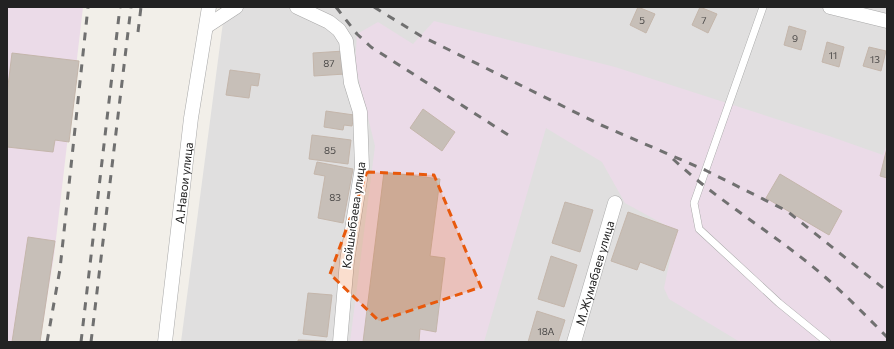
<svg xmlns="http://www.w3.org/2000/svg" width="894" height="349" viewBox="0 0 894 349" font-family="Commissioner,sans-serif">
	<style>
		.residential { fill: #e0dfdf }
		.industrial { fill: #ebdbe8 }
		.building { fill: #c7bfb8; stroke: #c4b6ab }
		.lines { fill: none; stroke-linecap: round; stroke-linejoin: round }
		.service-casing { stroke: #a9a9a9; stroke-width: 8 }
		.minor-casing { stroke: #a9a9a9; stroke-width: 15 }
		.service { stroke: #fff; stroke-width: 7 }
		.minor { stroke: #fff; stroke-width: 14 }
		.rail { stroke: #707070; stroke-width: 3; stroke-dasharray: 8 8; stroke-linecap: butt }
		.marked { fill: #e8590c; fill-opacity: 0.2; stroke: #e8590c; stroke-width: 3; stroke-dasharray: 8 5; stroke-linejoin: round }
		.labels { text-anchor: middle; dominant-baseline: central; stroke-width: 3.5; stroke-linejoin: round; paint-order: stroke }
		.number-label { font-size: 10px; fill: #4b4948 }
		.street-label { font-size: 12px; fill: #222; stroke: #fff }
	</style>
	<rect width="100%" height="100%" fill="#f2efe9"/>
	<polygon class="residential" points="225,7 887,7 887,342 181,342"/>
	<g class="industrial">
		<polygon points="7,7 83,7 54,256 40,342 7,342"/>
		<polygon points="434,21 615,67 829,136 883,155 887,144 887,342 740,342 669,299 664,288 676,231 625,203 602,162 546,128 484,342 350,342 375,146 355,65 357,34 378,22 413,44"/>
	</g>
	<g class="building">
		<polygon points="638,7 655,14 646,33 630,25"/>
		<polygon points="700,7 717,14 708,33 692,25"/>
		<polygon points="789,26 806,31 801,50 784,45"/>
		<polygon points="827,42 844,47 839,67 822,62"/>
		<polygon points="869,47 886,51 881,71 863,66"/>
		<polygon points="344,51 345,74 314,76 313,53"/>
		<polygon points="12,53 79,61 69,142 55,140 53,152 7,147 7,94"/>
		<polygon points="230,70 260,74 258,86 251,85 249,98 226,95"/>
		<polygon points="423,109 455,132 442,151 410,128"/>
		<polygon points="326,111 354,115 352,126 344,125 343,130 324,127"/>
		<polygon points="312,135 351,140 348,164 309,159"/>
		<polygon points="887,148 887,178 880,176"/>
		<polygon points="317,162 353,169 343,223 318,218 325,176 314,174"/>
		<polygon points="384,172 440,179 430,256 445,258 436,332 420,329 419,342 363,342"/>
		<polygon points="780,174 842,211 829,235 766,198"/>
		<polygon points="565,202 593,210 580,252 552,243"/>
		<polygon points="628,212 678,230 664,271 640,262 637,270 611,261"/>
		<polygon points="28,237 55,241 40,342 12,342"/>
		<polygon points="551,256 577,265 564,307 538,299"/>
		<polygon points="308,293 332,295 327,337 303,334"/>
		<polygon points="537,311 565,320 558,342 528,342"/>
		<polygon points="298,340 326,341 326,342 298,342"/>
	</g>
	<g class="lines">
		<defs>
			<polyline id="service" points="763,7 694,203 699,229 779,303 827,342"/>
			<g id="minor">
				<polyline points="297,7 329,22 339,30 346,41 351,83 360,112 362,167 347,261 340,342"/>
				<polyline points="830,7 887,21"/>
				<polyline points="207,26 236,7"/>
				<path id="s1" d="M165,342L191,118L209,7"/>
				<path id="s2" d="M574,342L615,203"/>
			</g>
		</defs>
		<use href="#service" class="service-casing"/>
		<use href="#minor" class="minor-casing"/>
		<use href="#service" class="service"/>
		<use href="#minor" class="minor"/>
		<g class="rail">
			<polyline points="336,7 357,34 371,47 513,138"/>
			<polyline points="374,7 421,36 601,125 705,170 787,211 887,291"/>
			<polyline points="138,32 141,7"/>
			<path d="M673,159C720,203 777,235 825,277C847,296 867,317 887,337"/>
			<polyline points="47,342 60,269 88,7"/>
			<polyline points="81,342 120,7"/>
			<polyline points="91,342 131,7"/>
		</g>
	</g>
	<path class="marked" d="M367,172L434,175L481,287L379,321L330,274Z"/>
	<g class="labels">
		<g class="number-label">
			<text x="642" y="20">5</text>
			<text x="704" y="20">7</text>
			<text x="795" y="38">9</text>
			<text x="833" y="55">11</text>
			<text x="875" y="59">13</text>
			<text x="329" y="63">87</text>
			<text x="330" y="150">85</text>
			<text x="335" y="197">83</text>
			<text x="546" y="331">18А</text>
		</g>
		<g class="street-label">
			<text stroke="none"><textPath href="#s1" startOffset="160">А.Навои улица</textPath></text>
			<text transform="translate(353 215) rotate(-82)">Койшыбаева улица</text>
			<text stroke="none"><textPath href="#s2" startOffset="72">М.Жумабаев улица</textPath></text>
		</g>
	</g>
	<rect width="894" height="349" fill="none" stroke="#222222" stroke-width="16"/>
</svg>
